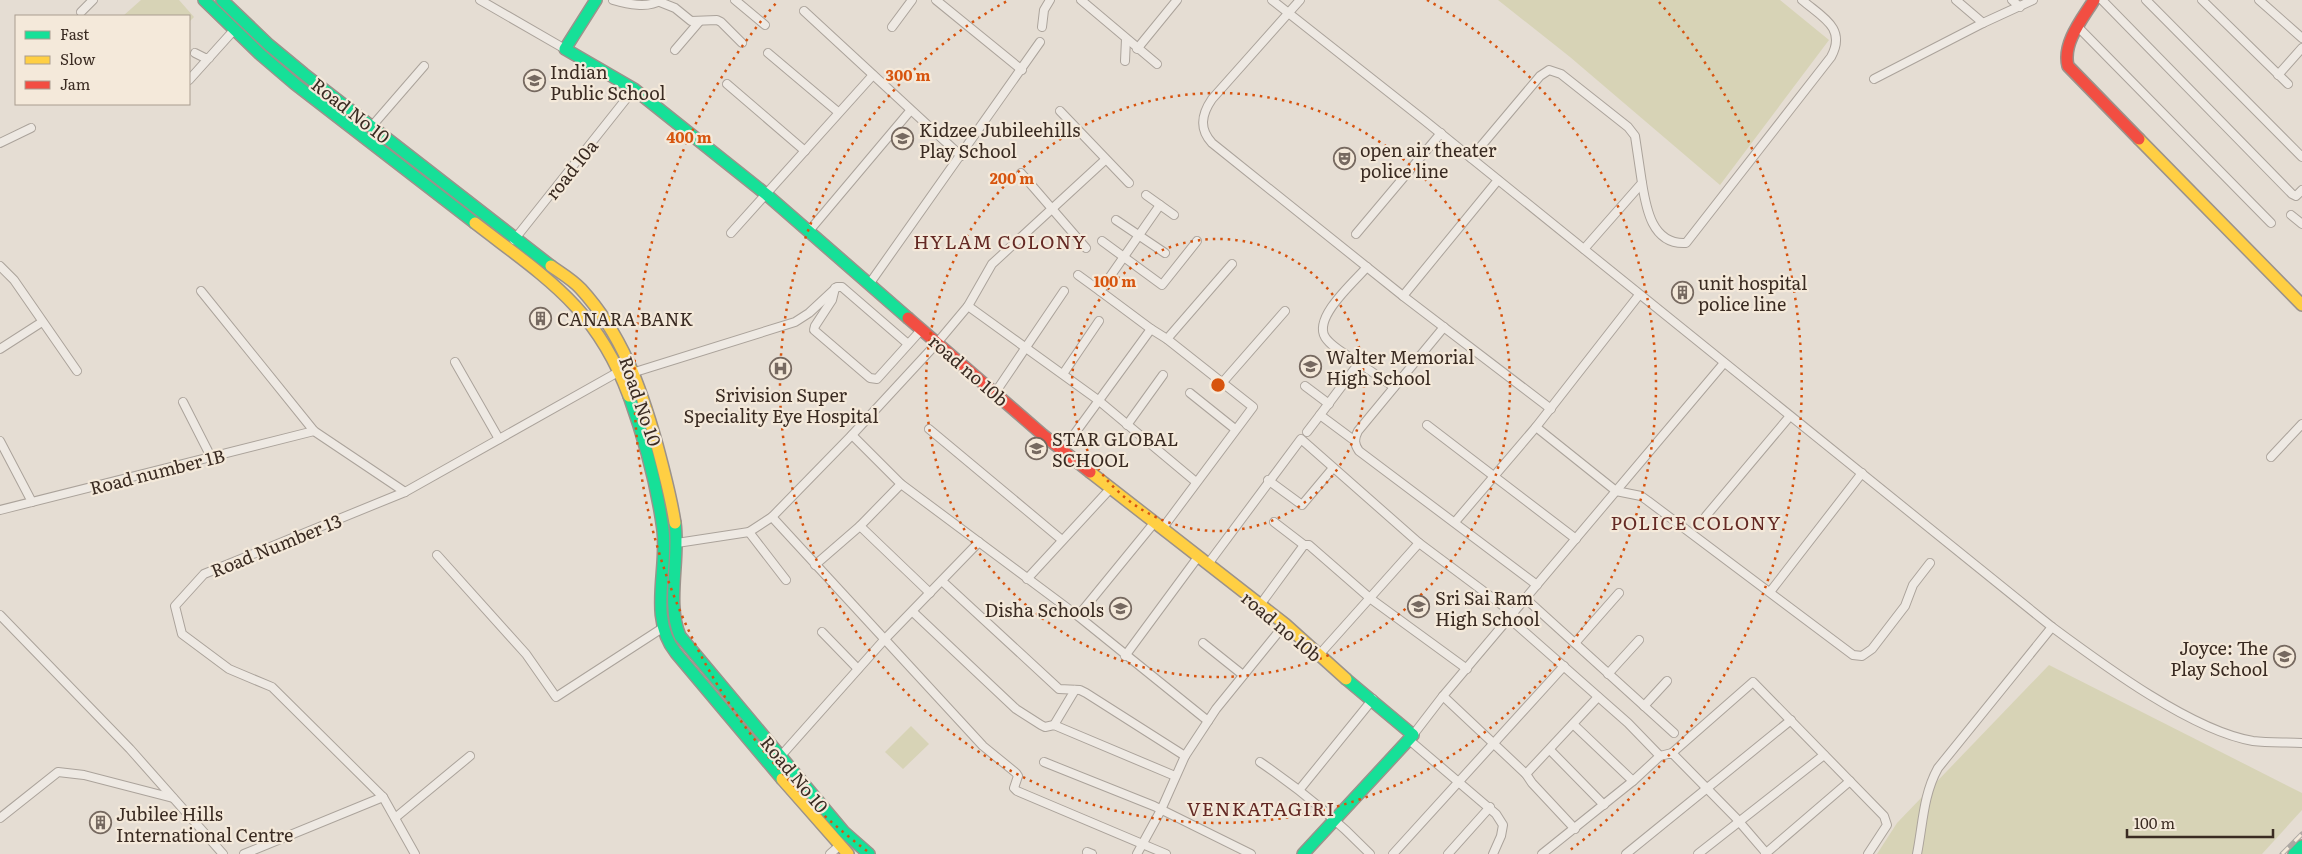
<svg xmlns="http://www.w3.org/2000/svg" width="2302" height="854" viewBox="0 0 2302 854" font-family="Literata,serif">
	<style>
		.green { fill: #d7d3b6 }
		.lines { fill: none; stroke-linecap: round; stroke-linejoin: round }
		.street-casing { stroke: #aba39b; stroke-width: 10 }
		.fast-casing { stroke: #9b928b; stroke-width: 14 }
		.slow-casing { stroke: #9b928b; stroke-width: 14 }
		.jam-casing { stroke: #9b928b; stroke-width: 14 }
		.street { stroke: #eee9e3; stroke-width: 8 }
		.fast { stroke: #16e098; stroke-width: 11 }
		.slow { stroke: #ffcf43; stroke-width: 11 }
		.jam { stroke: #f24e42; stroke-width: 11 }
		.rail-casing { stroke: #ada8a3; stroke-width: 5 }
		.rail { stroke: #f4e9da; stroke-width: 3; stroke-dasharray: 9; stroke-linecap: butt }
		.ring { fill: none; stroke: #d7540e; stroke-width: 2.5; stroke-dasharray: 2.5 5 }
		.labels { text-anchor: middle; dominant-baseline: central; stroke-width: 4.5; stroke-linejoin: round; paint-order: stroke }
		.poi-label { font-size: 18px; fill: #3a2b22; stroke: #f4e9da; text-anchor: start }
		.street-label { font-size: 18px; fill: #3a2b22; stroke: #f4e9da }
		.neighbourhood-label { font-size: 19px; letter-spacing: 1px; fill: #642924; stroke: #f4e9da }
		.centre { fill: #d7540e; stroke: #f4e9da; stroke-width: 2.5 }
		.ring-label { font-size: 15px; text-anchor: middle; font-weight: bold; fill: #d7540e; stroke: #f4e9da; stroke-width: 4.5; stroke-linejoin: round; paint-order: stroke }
	</style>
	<rect width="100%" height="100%" fill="#e5ddd3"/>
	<g class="green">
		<polygon points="141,0 179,0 194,17 189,22 189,16 123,16"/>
		<polygon points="1498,0 1780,0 1829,40 1720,185 1570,57"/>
		<polygon points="2049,665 2302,793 2302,810 2262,854 1877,854 1897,823"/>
		<polygon points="911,726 929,744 903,769 885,752"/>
	</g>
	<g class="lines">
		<defs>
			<g id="street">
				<polyline points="480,0 565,49"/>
				<path d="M613,0C627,4 648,9 661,0"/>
				<polyline points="735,0 765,25"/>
				<polyline points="936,0 1022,70"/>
				<polyline points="1081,0 1157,64"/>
				<path d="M1272,0L1424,120L2052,627C2102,664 2192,731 2253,741C2269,743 2286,742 2302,743"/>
				<path d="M1300,0L1212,99C1201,115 1199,129 1212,143L1403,296L1498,180"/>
				<polyline points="1956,0 1983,23"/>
				<polyline points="2012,0 2020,7"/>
				<polyline points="2102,0 2292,194 2296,196 2302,190"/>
				<polyline points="2146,0 2302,157"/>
				<polyline points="2202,0 2288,84"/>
				<polyline points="2259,0 2302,38"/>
				<polyline points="660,2 675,8 691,21 717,20 721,22 742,43"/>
				<polyline points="804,11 961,156"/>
				<polyline points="81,12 93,0"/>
				<polyline points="892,27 912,0"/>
				<polyline points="1042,27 1044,10 1050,0"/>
				<polyline points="2078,27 2271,223"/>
				<polyline points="1137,49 1177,0"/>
				<polyline points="675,50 699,22"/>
				<polyline points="195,53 205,58 209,58"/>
				<polyline points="768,53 838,112"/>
				<polyline points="1125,61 1126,39"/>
				<polyline points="2278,75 2302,48"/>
				<polyline points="1874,79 1983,23 2033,0"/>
				<polyline points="189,80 234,30"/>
				<polyline points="727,84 805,151"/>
				<polyline points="1060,111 1129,183"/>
				<polyline points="372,126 424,66"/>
				<polyline points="0,143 31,128"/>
				<polyline points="1471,158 1540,76 1549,70 1561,74 1628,127 1635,136 1642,183 1584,249"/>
				<polyline points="1021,173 1086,248"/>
				<path d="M1642,183C1646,208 1652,245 1686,243L1831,57C1847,28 1822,17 1802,0"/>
				<polyline points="1146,195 1174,215"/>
				<polyline points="1160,205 1100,291 1151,329 1167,339 1253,407 1162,529"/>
				<polyline points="2291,215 2302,224"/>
				<polyline points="1116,220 1165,253"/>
				<polyline points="809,231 910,111"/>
				<polyline points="731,233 873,75"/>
				<polyline points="1356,234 1441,133"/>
				<polyline points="514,240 634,89"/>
				<polyline points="1102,241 1162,285 1197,241"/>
				<polyline points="0,266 14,280 77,371"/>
				<polyline points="1078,275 1100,291"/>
				<polyline points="870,283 1040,42"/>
				<polyline points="835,288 832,300 815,326 814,330 870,378 877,379 922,329"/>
				<polyline points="201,291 314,431 405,492"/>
				<polyline points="1403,296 1551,409"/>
				<polyline points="968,306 1098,400 1196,482"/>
				<path d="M1444,327L1358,431C1354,439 1354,444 1359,451L1537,585"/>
				<polyline points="1167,339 1232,264"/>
				<polyline points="0,349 42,322"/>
				<polyline points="455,362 499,439"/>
				<polyline points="1359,363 1394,387"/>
				<polyline points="635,372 795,322 809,313 837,287 842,287 908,344"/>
				<polyline points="1063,374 1099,321"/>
				<polyline points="1222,383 1285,311"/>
				<polyline points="1305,386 1329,404"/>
				<polyline points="995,393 1064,291"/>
				<polyline points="1190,393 1235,429"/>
				<polyline points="183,402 211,457"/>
				<polyline points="1127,425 1163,375"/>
				<polyline points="1427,425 1576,539"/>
				<polyline points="1536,427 1616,491 1641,496 1648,501 1853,655 1862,656 1872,649 1905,606 1913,585 1930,563"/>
				<polyline points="929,429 1062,540"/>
				<polyline points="1307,432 1320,415"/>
				<polyline points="852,435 901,484 1078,616 1208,721"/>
				<polyline points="0,441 32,502"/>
				<path d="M1355,441L1320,415L1359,363C1349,356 1332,348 1325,337C1313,317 1355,281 1367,267"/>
				<polyline points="1062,451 1151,329"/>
				<polyline points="2271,457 2302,424"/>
				<polyline points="1268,480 1302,505 1333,468"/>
				<polyline points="0,510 314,431"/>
				<polyline points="1706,516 1790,416"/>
				<polyline points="772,517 983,746 1016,773 1018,776 1014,788 1017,791 1166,854"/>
				<polyline points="1274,522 1304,545 1309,545 1371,599 1467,669"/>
				<polyline points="1455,522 1536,427 1639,295"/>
				<polyline points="860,526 930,593"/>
				<polyline points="749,532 786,580"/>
				<polyline points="677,543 749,532 772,517 852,435 937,343 968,306 992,264 1105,160"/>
				<polyline points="437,555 526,654 556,697 664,627"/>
				<polyline points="1208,564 1301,439 1419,543 1514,614"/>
				<polyline points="815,565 860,526 901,484"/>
				<polyline points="1027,579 1110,489"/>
				<polyline points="942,581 1059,689 1080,690 1086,693 1185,756"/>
				<polyline points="1770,592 1862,473"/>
				<polyline points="1526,599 1674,733"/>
				<polyline points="1260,605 1304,545"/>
				<polyline points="913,612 1016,709 1041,725 1045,727 1054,725 1175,776"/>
				<polyline points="0,615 130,749 223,854"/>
				<polyline points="1078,616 1154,523"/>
				<polyline points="1510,619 1628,723 1660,756"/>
				<polyline points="822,632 858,669"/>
				<polyline points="1203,643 1243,675"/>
				<polyline points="1575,643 1619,593"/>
				<polyline points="1125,656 1198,557"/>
				<polyline points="1318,656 1419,543"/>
				<polyline points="1608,674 1639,640"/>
				<polyline points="1443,696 1526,774 1532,783 1575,829"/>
				<polyline points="1644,706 1667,681"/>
				<polyline points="1573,724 1633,781"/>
				<polyline points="1054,725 1075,690"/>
				<polyline points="1413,735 1443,696 1724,363"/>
				<polyline points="1408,739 1496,814 1503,825 1501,836 1493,854"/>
				<polyline points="1550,750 1604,805"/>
				<polyline points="1672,753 1753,682 1884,816 1887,825 1868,854"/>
				<polyline points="1044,762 1154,806 1251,854"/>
				<path d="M1260,762C1301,790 1335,818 1370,854"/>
				<polyline points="771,767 884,640 979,542"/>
				<polyline points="1526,774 1598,697"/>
				<polyline points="1300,789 1373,699"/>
				<polyline points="0,818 58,772 84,775 173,798"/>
				<polyline points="395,818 470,756"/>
				<polyline points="1087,852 1092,854"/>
				<polyline points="244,854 383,797"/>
				<polyline points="415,854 383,797 272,687 229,669 182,634 175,606 204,574 405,492 620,371"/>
				<polyline points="830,854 839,846"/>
				<polyline points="1137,854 1161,810 1185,756 1216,709 1285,624"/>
				<polyline points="1393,854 1564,666"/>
				<polyline points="1448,854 1490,807"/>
				<polyline points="1542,854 1633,781 1660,756 1672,753 1736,818 1767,854"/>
				<polyline points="1626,854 1791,720"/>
				<polyline points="1698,854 1824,755"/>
				<polyline points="1765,854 1850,781"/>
				<path d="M1917,854C1923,824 1923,795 1938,768L2052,627"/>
			</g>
			<g id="fast">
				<polyline points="204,0 261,55 295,84 475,223"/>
				<polyline points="222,0 269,45 304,74 551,266"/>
				<polyline points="596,0 565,49 634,89 767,195 908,318"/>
				<path d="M629,396C644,438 657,485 663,530C668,570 648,618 676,653L782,779"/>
				<path d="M675,523C680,559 666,604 680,636L844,832L869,854"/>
				<polyline points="1303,854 1413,735 1346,679"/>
				<polyline points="2294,854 2302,846"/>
			</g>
			<g id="slow">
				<polyline points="2139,139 2302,305"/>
				<path d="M475,223C546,278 596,307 629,396"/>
				<path d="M551,266C561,273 573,280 581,289C622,334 641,388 657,445C664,471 671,497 675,523"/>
				<polyline points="1090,472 1285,624 1346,679"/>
				<polyline points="782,779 848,854"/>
			</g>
			<g id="jam">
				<path d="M2094,0C2083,18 2062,43 2068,66L2139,139"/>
				<polyline points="908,318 1043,435 1090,472"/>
			</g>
		</defs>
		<use href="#street" class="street-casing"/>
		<use href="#fast" class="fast-casing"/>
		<use href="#slow" class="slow-casing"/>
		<use href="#jam" class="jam-casing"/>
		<use href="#street" class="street"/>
		<use href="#fast" class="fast"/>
		<use href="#slow" class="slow"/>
		<use href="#jam" class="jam"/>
		<defs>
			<polyline id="rail" points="2282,854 2302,834"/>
		</defs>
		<use href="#rail" class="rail-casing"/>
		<use href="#rail" class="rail"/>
	</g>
	<g class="ring">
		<circle cx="1218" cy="385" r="146"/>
		<circle cx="1218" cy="385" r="292"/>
		<path d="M1427 0A438 438 0 1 1 1009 0"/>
		<path d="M867 851A584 584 0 0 1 777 2M1659 2A584 584 0 0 1 1569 851"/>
	</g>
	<defs>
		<symbol id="university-ring" viewBox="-11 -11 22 22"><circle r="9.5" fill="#f4e9da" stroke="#766960" stroke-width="1.5"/><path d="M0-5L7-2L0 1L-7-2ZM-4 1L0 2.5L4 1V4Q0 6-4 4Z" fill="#766960"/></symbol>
		<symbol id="theatre-ring" viewBox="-11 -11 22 22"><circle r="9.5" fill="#f4e9da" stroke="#766960" stroke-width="1.5"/><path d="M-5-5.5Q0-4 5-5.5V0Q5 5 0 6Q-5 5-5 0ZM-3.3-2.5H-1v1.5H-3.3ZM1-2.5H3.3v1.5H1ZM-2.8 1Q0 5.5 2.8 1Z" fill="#766960"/></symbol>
		<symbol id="building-ring" viewBox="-11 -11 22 22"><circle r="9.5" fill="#f4e9da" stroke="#766960" stroke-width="1.5"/><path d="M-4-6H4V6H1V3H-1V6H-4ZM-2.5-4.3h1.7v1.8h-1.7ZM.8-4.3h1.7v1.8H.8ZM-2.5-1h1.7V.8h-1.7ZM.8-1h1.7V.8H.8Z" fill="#766960"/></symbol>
		<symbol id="hospital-ring" viewBox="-11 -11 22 22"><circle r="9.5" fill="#f4e9da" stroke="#766960" stroke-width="1.5"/><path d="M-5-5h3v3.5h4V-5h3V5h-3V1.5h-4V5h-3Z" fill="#766960"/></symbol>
	</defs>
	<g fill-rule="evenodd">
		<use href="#university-ring" x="522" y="68" width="25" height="25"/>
		<use href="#university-ring" x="890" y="126" width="25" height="25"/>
		<use href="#theatre-ring" x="1332" y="146" width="25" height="25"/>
		<use href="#building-ring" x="1670" y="280" width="25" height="25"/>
		<use href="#building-ring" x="528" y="306" width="25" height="25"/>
		<use href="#university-ring" x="1298" y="354" width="25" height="25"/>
		<use href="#hospital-ring" x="768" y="356" width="25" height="25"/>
		<use href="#university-ring" x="1024" y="436" width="25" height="25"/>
		<use href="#university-ring" x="1406" y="594" width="25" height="25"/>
		<use href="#university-ring" x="1108" y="596" width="25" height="25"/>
		<use href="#university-ring" x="2272" y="644" width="25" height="25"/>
		<use href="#building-ring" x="88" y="810" width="25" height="25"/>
	</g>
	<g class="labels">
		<g class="poi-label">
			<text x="550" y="71">Indian<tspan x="550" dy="21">Public School</tspan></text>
			<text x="919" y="129">Kidzee Jubileehills<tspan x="919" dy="21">Play School</tspan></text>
			<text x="1360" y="149">open air theater<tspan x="1360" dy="21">police line</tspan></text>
			<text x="1698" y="282">unit hospital<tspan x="1698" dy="21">police line</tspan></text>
			<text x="557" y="318">CANARA BANK</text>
			<text x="1326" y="356">Walter Memorial<tspan x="1326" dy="21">High School</tspan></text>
			<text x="781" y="394" text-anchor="middle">Srivision Super<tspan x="781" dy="21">Speciality Eye Hospital</tspan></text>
			<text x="1052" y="438">STAR GLOBAL<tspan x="1052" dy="21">SCHOOL</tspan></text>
			<text x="1435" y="597">Sri Sai Ram<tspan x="1435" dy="21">High School</tspan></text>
			<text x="1104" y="609" text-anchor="end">Disha Schools</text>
			<text x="2268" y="647" text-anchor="end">Joyce: The<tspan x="2268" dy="21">Play School</tspan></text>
			<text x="116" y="813">Jubilee Hills<tspan x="116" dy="21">International Centre</tspan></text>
		</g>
		<g class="street-label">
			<text transform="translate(351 110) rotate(38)">Road No 10</text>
			<text transform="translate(571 169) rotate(-51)">road 10a</text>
			<text transform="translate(969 370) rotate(41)">road no 10b</text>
			<text transform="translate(641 401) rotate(71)">Road No 10</text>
			<text transform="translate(157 471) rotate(-14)">Road number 1B</text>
			<text transform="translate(276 545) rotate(-22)">Road Number 13</text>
			<text transform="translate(1282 626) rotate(40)">road no 10b</text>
			<text transform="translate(795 774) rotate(50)">Road No 10</text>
		</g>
		<g class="neighbourhood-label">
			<text x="1000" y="241">HYLAM COLONY</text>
			<text x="1696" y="522">POLICE COLONY</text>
			<text x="1261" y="808">VENKATAGIRI</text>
		</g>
	</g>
	<circle cx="1218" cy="385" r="8" class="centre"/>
	<g class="ring-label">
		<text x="908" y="81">300 m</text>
		<text x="689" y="143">400 m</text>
		<text x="1012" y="184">200 m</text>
		<text x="1115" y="287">100 m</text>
	</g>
	<rect x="15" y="15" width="175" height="90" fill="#f4e9da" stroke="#aa9d90"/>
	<rect x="25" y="31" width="25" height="8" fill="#16e098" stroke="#aa9d90"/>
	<text x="60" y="40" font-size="15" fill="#3a2b22">Fast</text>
	<rect x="25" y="56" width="25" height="8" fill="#ffcf43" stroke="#aa9d90"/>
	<text x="60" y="65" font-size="15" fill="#3a2b22">Slow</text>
	<rect x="25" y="81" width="25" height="8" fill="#f24e42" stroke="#aa9d90"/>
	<text x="60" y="90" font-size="15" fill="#3a2b22">Jam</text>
	<path d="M2127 829v8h146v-8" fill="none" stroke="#3a2b22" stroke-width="2.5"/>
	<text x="2134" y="829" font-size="15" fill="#3a2b22" stroke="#f4e9da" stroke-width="4" paint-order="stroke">100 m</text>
</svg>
